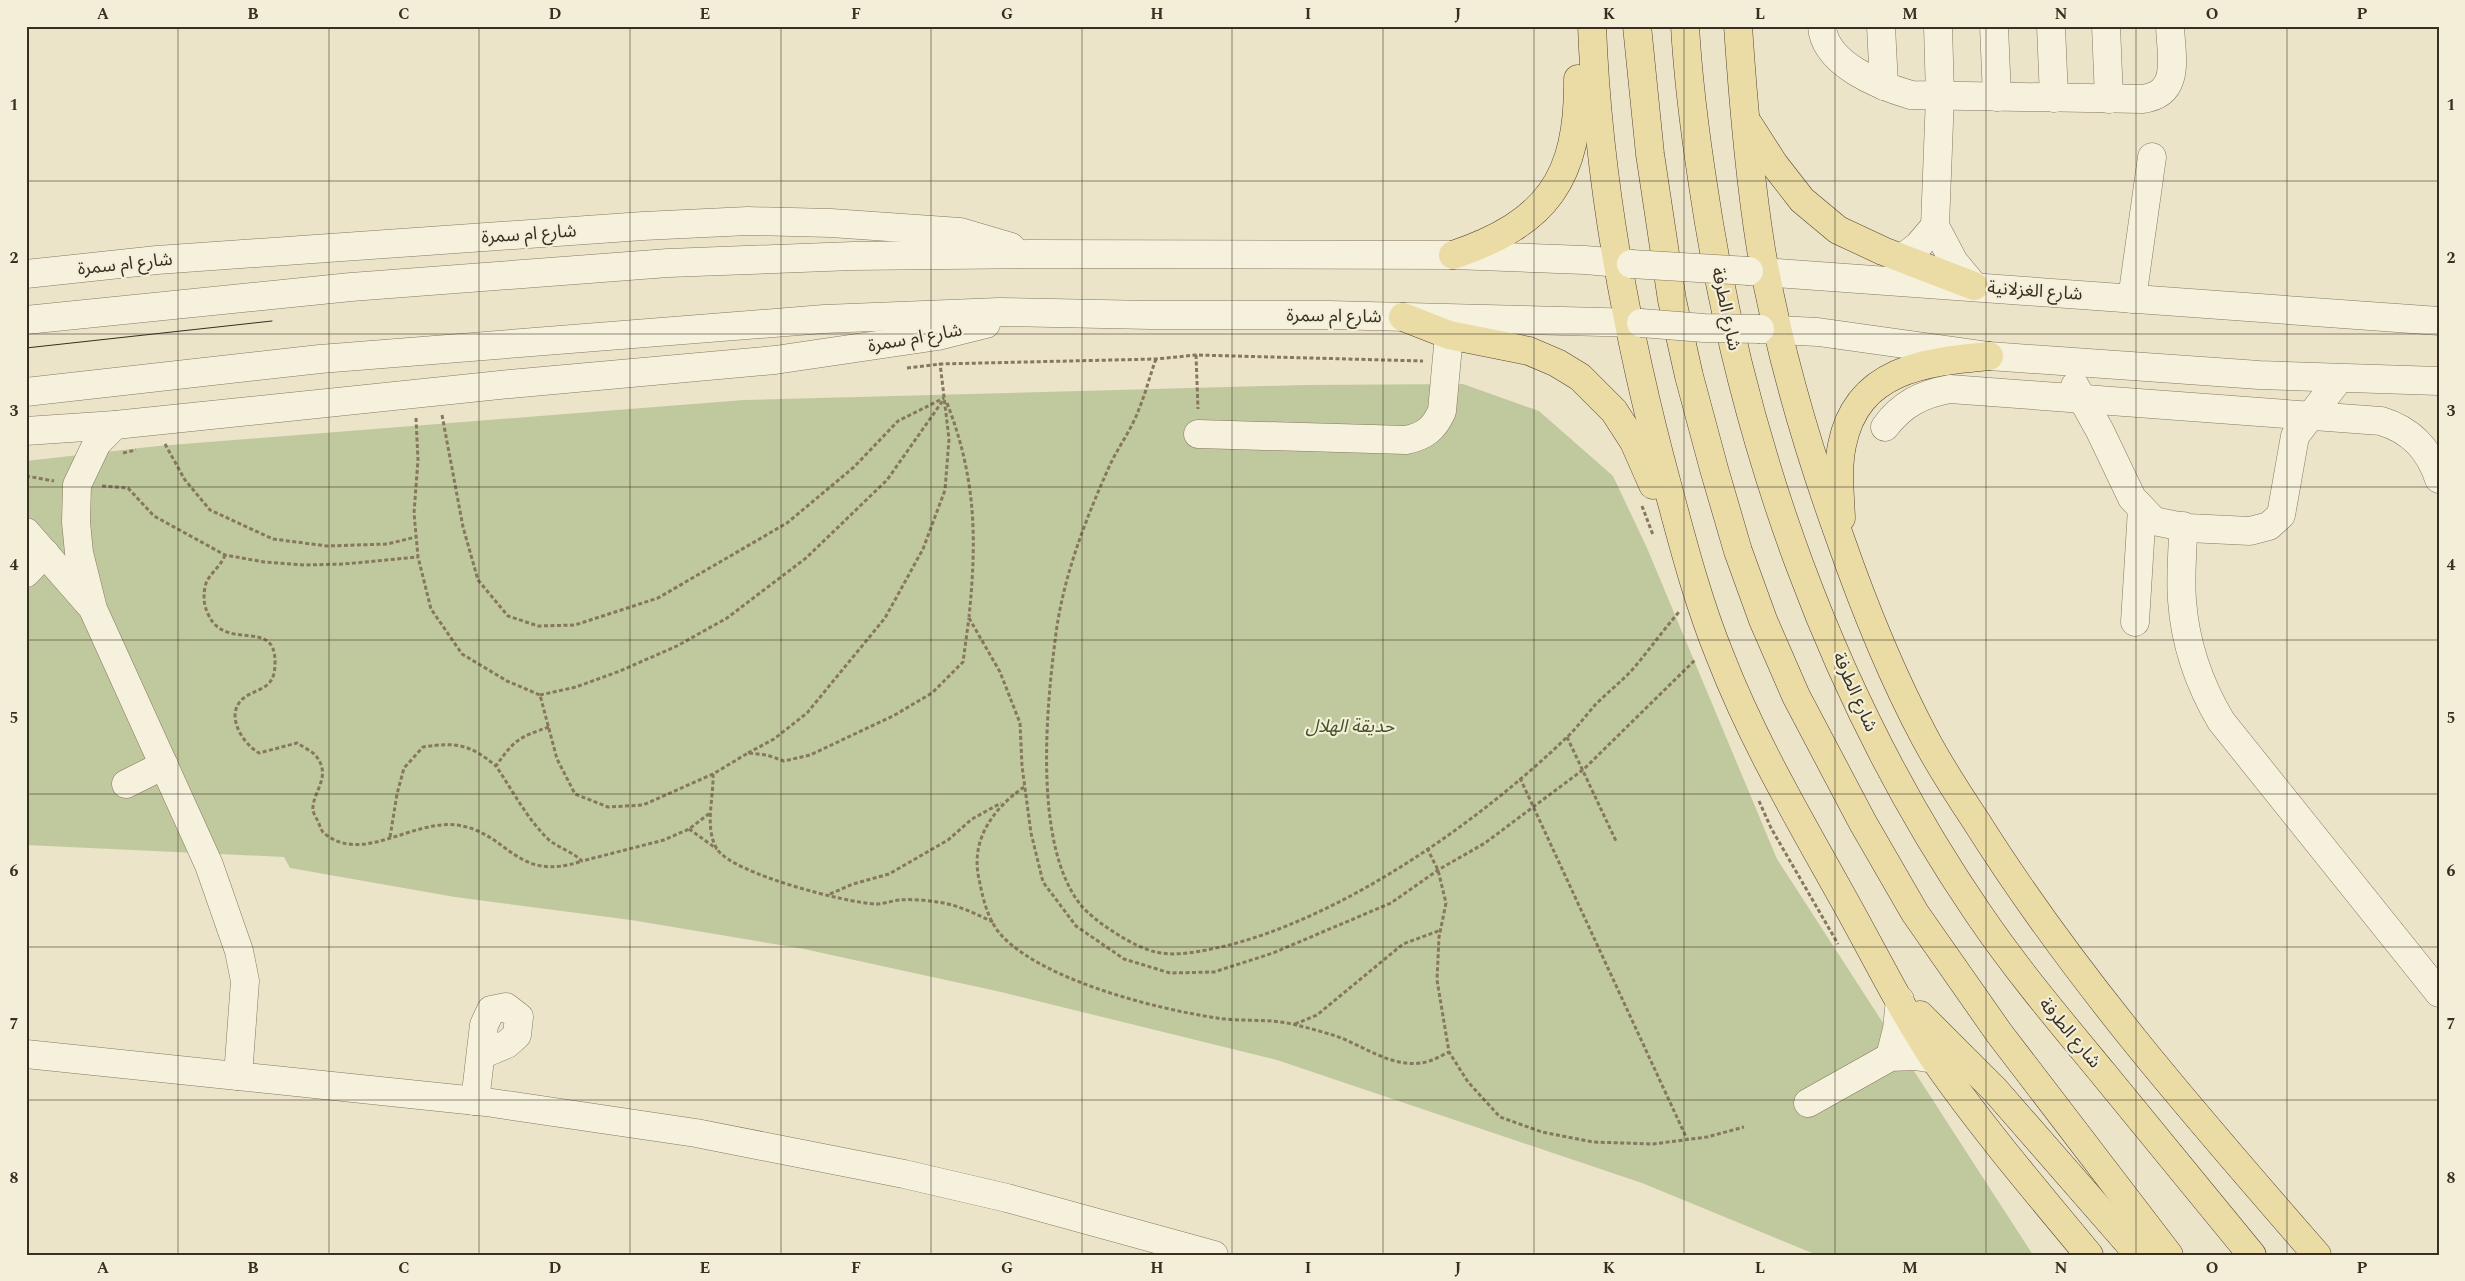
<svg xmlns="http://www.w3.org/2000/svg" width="2465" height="1281" viewBox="0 0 2465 1281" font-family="Spectral,'Noto Sans Arabic',serif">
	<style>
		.green { fill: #c0c99d }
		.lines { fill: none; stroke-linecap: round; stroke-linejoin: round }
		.minor-casing { stroke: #86775f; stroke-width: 29 }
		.major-casing { stroke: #554533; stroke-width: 29 }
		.path { stroke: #86775f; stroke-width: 3; stroke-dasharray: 4 2.5; stroke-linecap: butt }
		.minor { stroke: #f6f1dc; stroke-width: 28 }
		.major { stroke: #ebdba5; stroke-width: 28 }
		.tram { stroke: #382e21; stroke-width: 1 }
		.minor-bridge-casing { stroke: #86775f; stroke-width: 29; stroke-linecap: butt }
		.minor-bridge { stroke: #f6f1dc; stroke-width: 28 }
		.grid { fill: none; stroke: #382e21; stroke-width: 1; stroke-opacity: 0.55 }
		.labels { text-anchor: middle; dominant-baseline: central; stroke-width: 4.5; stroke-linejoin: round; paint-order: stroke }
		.street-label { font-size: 18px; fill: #382e21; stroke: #f3eed8 }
		.park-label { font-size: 18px; font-style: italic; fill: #45532a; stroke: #f3eed8 }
		.neatline { fill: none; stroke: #382e21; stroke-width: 2 }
		.grid-label { font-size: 16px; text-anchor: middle; font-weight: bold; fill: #382e21 }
	</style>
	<rect width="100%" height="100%" fill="#ebe4c9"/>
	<polygon class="green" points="1463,384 1539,411 1613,476 1647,548 1777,859 2033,1255 1817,1255 1642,1183 1277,1060 1001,992 804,949 631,920 455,897 290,868 284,857 26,845 26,461 158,446 744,400 1303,385"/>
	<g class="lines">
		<defs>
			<g id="minor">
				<path d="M1822,26C1824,64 1880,86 1911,95L2142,99C2182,94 2171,56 2170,26"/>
				<polyline points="1881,26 1884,86"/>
				<polyline points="1938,26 1940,96 1935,226 1954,262 1974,286"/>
				<polyline points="1994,26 1997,97"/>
				<polyline points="2051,26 2054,98"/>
				<polyline points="2106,26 2109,99"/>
				<polyline points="1902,258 1918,246 1935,226"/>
				<polyline points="1749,271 2439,321"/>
				<polyline points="26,274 157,260 643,226 748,221 831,223 960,232 1011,247"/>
				<polyline points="2132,299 2152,157"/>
				<polyline points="26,320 351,287 668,263 853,256 1029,254 1453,255 1585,260 1631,264"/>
				<polyline points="1760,329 1818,332 1989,356 2259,375 2439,381"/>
				<polyline points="2075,386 2100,431 2132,498 2154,521 2188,528 2250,531 2269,526 2281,515 2295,436 2339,379"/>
				<polyline points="26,392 320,359 824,319 999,312 1150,315 1329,315 1641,323"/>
				<polyline points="115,425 97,443 77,485 76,522 79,553 93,609 209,865 239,951 245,981 238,1076"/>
				<path d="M1885,427C1902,404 1922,394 1950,389L2381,421C2411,430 2429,449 2439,479"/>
				<polyline points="26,431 115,425 510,384 775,360 938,336 986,324"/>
				<path d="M1198,434L1406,440C1425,436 1434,429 1442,411L1449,335"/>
				<path d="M2183,526C2183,551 2180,576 2182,600C2185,643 2199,684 2221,721L2439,993"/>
				<polyline points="26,532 89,604"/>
				<polyline points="26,573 45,553"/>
				<polyline points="2135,622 2142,509"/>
				<polyline points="126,784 164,765"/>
				<polyline points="26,1054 486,1102 696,1133 904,1174 1007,1198 1214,1255"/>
				<polyline points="1890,1057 1897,1029 1900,1000"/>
				<polyline points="475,1101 484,1025 491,1010 506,1007 519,1017 517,1035 507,1044 481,1055"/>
				<polyline points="1808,1103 1890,1057 1915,1056 1934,1059"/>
			</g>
			<g id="major">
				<path d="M1592,26C1598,183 1627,337 1668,488C1683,544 1698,602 1720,656C1753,741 1799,819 1843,898C1874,953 1902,1011 1937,1063C1984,1130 2037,1192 2089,1255"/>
				<polyline points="1637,26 1650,154 1672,300 1689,376 1714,469 1738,551 1763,620 1796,696 1863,823 1915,913 1999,1033 2169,1255"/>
				<path d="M1685,26C1688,79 1695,133 1703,185C1741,442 1831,698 1978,913C2016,969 2059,1020 2102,1072C2152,1133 2202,1194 2252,1255"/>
				<path d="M1738,26C1743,100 1749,175 1761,249C1778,348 1806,444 1840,538C1864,607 1891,674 1925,738C1940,766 1958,794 1976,821C2074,977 2196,1116 2317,1255"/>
				<polyline points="1749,125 1774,164 1802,200 1838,230 1883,251 1974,286"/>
				<path d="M1453,255C1547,223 1579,179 1578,79"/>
				<polyline points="1403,317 1449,335 1529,351 1557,363 1580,377 1614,411 1634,442 1653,485"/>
				<path d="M1841,518C1840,494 1837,469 1842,445C1857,369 1925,362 1989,356"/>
				<polyline points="1920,1015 1995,1090 2139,1255"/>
			</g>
		</defs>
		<use href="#minor" class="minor-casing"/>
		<use href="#major" class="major-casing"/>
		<g class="path">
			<polyline points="1196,355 1198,409"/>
			<path d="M1156,359C1150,375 1146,392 1139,409C1132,429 1118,447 1109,467C1084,523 1062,580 1055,641C1046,712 1034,845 1080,904C1093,921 1135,948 1156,952C1177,957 1201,951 1221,947C1341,919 1478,823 1566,738C1577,728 1586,715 1596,704C1610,690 1626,678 1638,663C1652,646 1665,628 1679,612"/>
			<polyline points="907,368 940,364 1156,359 1196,355 1423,361"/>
			<path d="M947,403C976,478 977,538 969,617"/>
			<polyline points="442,415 463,527 478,580 508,616 538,626 575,625 658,598 787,523 854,467 898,421 944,398"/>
			<polyline points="416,418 418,460 414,513 418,557 431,609 462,654 507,681 540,695 557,759 575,794 608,807 643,805 713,774 748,753 767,755 784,761 810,755 893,716 932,693 963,662 969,618"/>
			<polyline points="165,444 185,480 210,510 273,539 327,546 387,544 416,537"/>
			<polyline points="123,453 136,450"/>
			<polyline points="26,476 54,481"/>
			<polyline points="102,486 128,488 154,516 225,555 264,562 305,565 344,564 418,557"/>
			<polyline points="1642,506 1653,535"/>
			<path d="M225,555C221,567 207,575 205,587C203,599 204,606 209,616C227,652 276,617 275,663C275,670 274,679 268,684C262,690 252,692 245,697C223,713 242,743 259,753L297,743C303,747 312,751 316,756C333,777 311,793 313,811C314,814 316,818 318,821C320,826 321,831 325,834C363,864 411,820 456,825C508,831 515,884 582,861"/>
			<polyline points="969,618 1000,672 1020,723 1022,766 1031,833 1043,882 1076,926 1124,959 1170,973 1214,972 1273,953 1391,903 1438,870 1485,843 1584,769 1695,660"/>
			<polyline points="540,695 576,687 620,671 677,646 727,618 806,558 887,480 944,399"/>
			<path d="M549,727C519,737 514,740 496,766C513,791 527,819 549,840C559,848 571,851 582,861L664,840L689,829L710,813"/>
			<polyline points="1567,737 1616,841"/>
			<polyline points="748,753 774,739 807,713 885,618 923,549 945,490 949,439 940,363"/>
			<path d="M713,774C714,797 704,828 717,849C733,874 847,903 876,904C884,904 891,901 899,900C911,899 925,900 937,902C956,904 976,914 993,922"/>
			<polyline points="1520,778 1687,1139"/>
			<path d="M1024,787C994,808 970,839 979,879C983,899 988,922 1003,937C1046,981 1156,1009 1217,1018C1242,1022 1271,1018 1296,1025C1309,1028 1323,1032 1336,1036C1364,1046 1390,1067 1421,1063C1430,1062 1441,1056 1449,1052"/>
			<polyline points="1759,801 1771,828 1838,944"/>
			<polyline points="689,829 717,849"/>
			<path d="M390,837L397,794L404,768L423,747C456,742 470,744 496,766"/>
			<polyline points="1427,848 1438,870 1446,903 1439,937 1437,980 1449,1052 1468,1082 1500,1117 1542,1132 1593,1142 1653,1144 1707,1137 1744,1127"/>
			<polyline points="830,894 853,884 889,874 948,840 972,819 1001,803"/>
			<polyline points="1295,1024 1317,1015 1403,944 1441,930"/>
		</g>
		<use href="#minor" class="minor"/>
		<use href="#major" class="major"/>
		<polyline class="tram" points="26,348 272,321"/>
		<defs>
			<g id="minor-bridge">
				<polyline points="1631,264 1749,271"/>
				<polyline points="1641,323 1704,328 1760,329"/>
			</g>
		</defs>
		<use href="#minor-bridge" class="minor-bridge-casing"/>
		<use href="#minor-bridge" class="minor-bridge"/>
	</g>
	<path class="grid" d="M178,26V1255M329,26V1255M479,26V1255M630,26V1255M781,26V1255M931,26V1255M1082,26V1255M1232,26V1255M1383,26V1255M1534,26V1255M1684,26V1255M1835,26V1255M1986,26V1255M2136,26V1255M2287,26V1255M26,181H2439M26,334H2439M26,487H2439M26,640H2439M26,794H2439M26,947H2439M26,1100H2439"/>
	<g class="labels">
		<g class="street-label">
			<text transform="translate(529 234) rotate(-4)">شارع ام سمرة</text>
			<text transform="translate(125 264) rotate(-6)">شارع ام سمرة</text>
			<text transform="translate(2035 291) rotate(4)">شارع الغزلانية</text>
			<text transform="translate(1726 309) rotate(78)">شارع الطرفة</text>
			<text transform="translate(1334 316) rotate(1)">شارع ام سمرة</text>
			<text transform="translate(915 338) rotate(-10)">شارع ام سمرة</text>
			<text transform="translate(1855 692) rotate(66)">شارع الطرفة</text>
			<text transform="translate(2070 1033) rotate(50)">شارع الطرفة</text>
		</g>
		<g class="park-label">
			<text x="1350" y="726">حديقة الهلال</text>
		</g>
	</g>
	<rect width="2465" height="1281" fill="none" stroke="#f3eed8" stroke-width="55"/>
	<rect x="28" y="28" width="2410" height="1226" class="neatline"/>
	<g class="grid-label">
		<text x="103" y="19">A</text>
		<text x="253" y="19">B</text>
		<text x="404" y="19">C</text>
		<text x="555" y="19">D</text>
		<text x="705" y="19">E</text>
		<text x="856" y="19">F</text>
		<text x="1007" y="19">G</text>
		<text x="1157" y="19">H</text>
		<text x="1308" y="19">I</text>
		<text x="1458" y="19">J</text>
		<text x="1609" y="19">K</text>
		<text x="1760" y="19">L</text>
		<text x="1910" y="19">M</text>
		<text x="2061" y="19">N</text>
		<text x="2212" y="19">O</text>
		<text x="2362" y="19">P</text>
		<text x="14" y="110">1</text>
		<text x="2451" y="110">1</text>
		<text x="14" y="263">2</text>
		<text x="2451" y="263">2</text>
		<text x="14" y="416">3</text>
		<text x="2451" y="416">3</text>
		<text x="14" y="570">4</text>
		<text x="2451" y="570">4</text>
		<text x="14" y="723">5</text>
		<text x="2451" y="723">5</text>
		<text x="14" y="876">6</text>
		<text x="2451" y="876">6</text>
		<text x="14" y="1029">7</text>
		<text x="2451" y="1029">7</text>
		<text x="14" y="1183">8</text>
		<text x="2451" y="1183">8</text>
		<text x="103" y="1273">A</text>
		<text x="253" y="1273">B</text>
		<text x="404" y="1273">C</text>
		<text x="555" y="1273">D</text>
		<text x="705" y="1273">E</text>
		<text x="856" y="1273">F</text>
		<text x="1007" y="1273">G</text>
		<text x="1157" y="1273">H</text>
		<text x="1308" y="1273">I</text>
		<text x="1458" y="1273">J</text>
		<text x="1609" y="1273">K</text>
		<text x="1760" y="1273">L</text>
		<text x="1910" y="1273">M</text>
		<text x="2061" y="1273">N</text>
		<text x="2212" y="1273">O</text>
		<text x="2362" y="1273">P</text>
	</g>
</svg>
